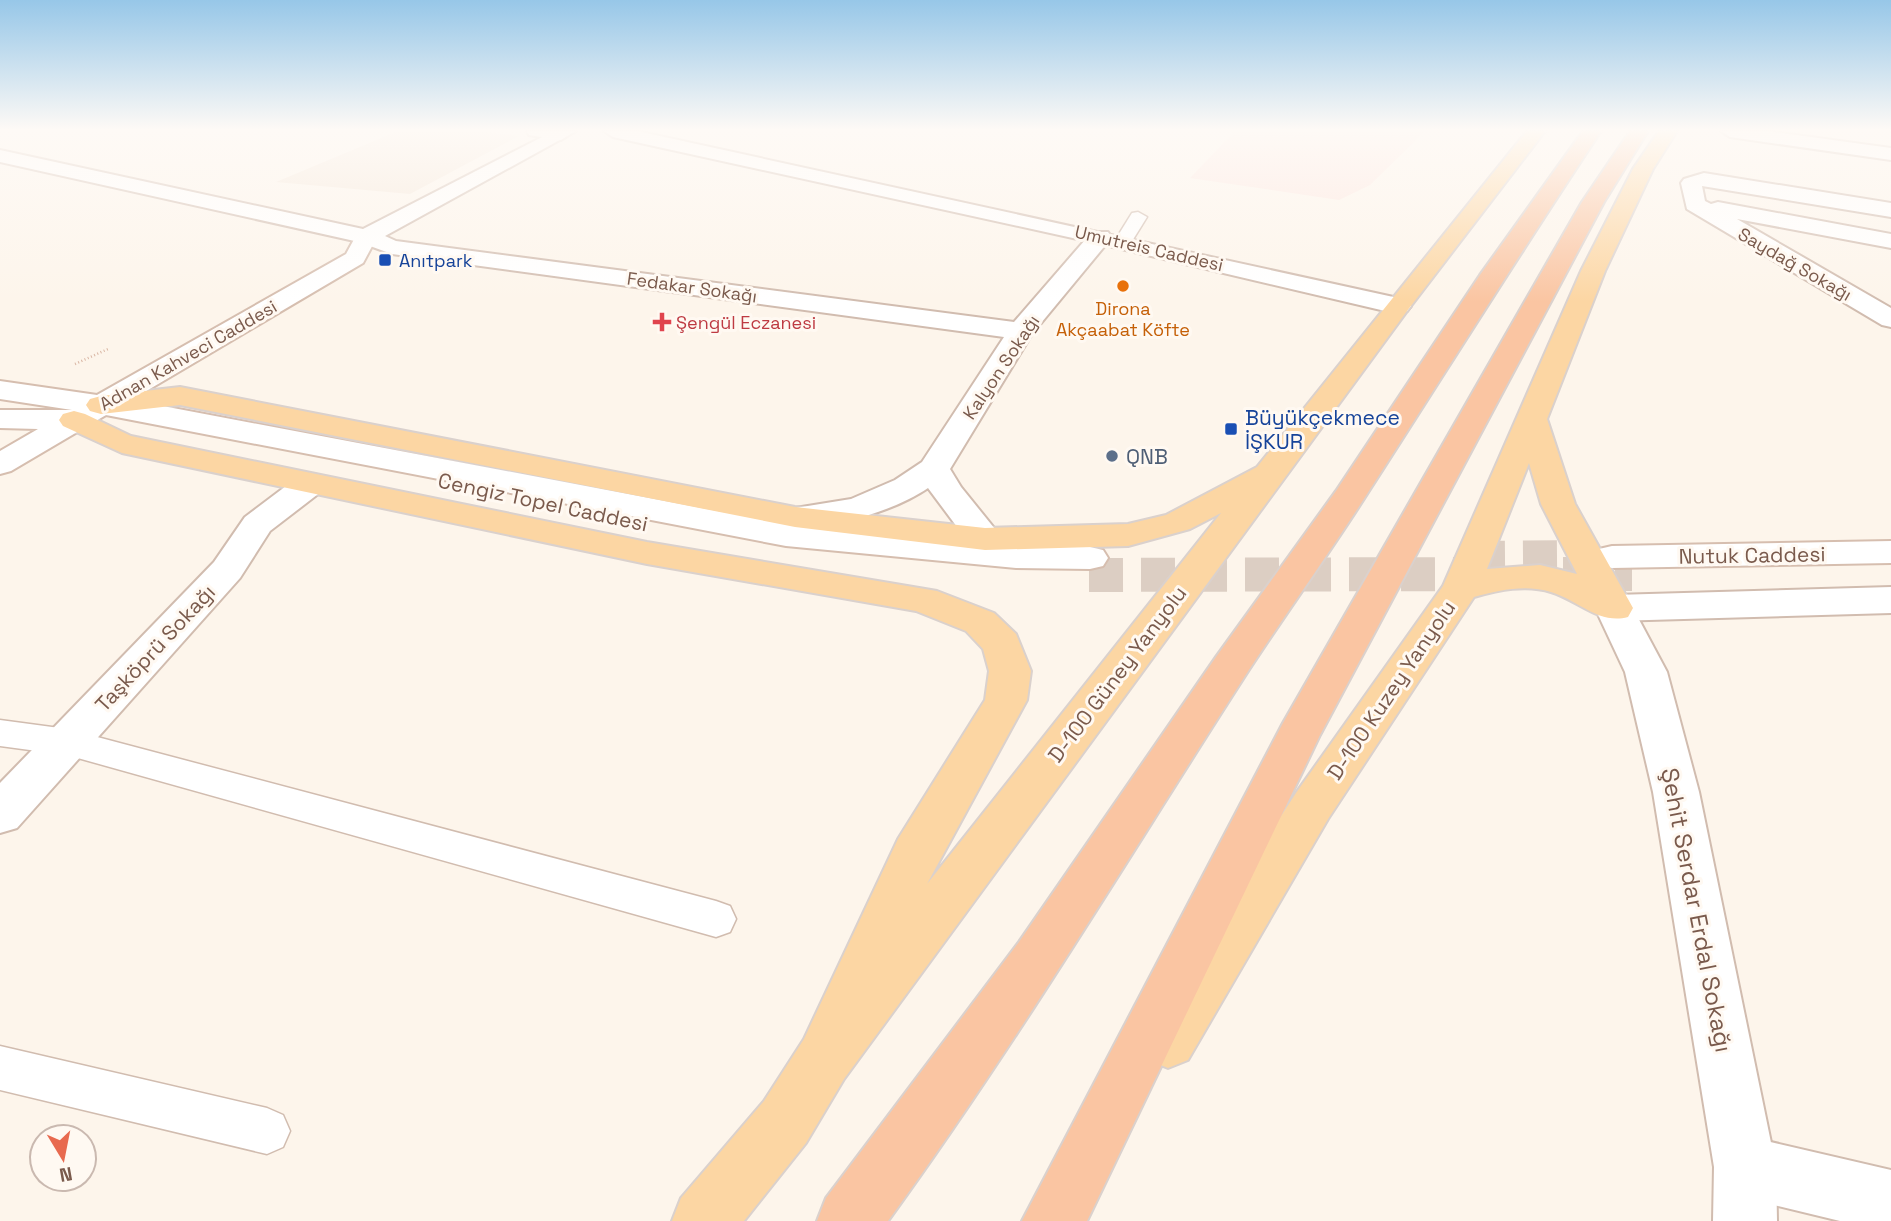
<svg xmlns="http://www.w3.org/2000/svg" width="1891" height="1221" viewBox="0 0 1891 1221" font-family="'Space Grotesk',sans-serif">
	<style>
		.residential { fill: #f5e7d9 }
		.commercial { fill: #fde6df }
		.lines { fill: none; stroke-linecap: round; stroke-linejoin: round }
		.secondary-tunnel { stroke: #dccec3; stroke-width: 34; stroke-dasharray: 34 18; stroke-linecap: butt }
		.service-casing { stroke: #d1bcaf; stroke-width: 3 }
		.minor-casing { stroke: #d1bcaf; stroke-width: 4 }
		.tertiary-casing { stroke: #d1bcaf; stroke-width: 4 }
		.secondary-casing { stroke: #d6beaf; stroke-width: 4 }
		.primary-casing { stroke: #dad1cd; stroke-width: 4 }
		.trunk-casing { stroke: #dad1cd; stroke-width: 4 }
		.path { stroke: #d9b6a4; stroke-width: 2.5; stroke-dasharray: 1 2.5; stroke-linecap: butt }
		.service { fill: #fff; fill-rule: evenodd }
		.minor { fill: #fff; fill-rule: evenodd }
		.tertiary { fill: #fff; fill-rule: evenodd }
		.secondary { fill: #fff; fill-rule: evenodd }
		.primary { fill: #fcd6a3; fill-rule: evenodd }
		.trunk { fill: #fac5a2; fill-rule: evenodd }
		.transit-dot { fill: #1a4fb4; stroke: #fff9f2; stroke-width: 2.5 }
		.food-dot { fill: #e8710a; stroke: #fff9f2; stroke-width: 2.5 }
		.health-dot { fill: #e0444e; stroke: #fff9f2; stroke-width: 2.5 }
		.service-dot { fill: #5c6f8a; stroke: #fff9f2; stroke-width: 2.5 }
		.labels { text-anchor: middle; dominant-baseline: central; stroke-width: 6; stroke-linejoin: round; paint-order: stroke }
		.far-street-label { font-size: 18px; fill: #7a5a4c; stroke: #fff9f2 }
		.far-transit-label { font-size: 18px; fill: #164399; stroke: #fff9f2; text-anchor: start }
		.far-food-label { font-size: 18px; fill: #c56008; stroke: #fff9f2 }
		.far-health-label { font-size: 18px; fill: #be3a42; stroke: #fff9f2; text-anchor: start }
		.transit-label { font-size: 21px; fill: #164399; stroke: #fff9f2; text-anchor: start }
		.service-label { font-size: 21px; fill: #4e5e75; stroke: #fff9f2; text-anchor: start }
		.street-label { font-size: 21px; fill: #7a5a4c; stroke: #fff9f2 }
		.near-street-label { font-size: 24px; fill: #7a5a4c; stroke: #fff9f2 }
	</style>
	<rect width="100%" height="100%" fill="#fdf5eb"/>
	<polygon class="residential" points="398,131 476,131 519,136 410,194 276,182"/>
	<polygon class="commercial" points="1235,131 1425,131 1370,185 1339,200 1190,178"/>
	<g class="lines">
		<g class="secondary-tunnel">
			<polyline points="1471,558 1592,557"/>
			<polyline points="1563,574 1632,574"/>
			<polyline points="1089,575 1500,574"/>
		</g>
		<defs>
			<g id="service">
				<polygon points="1138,212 1147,217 1129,246 1123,247 1117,246 1114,242 1132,213"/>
				<polygon points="0,720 67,729 716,901 730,906 736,919 730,932 716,937 67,755 0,746"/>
				<polygon points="0,1046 267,1108 283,1115 290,1131 283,1147 267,1154 0,1090"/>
			</g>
			<g id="minor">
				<path d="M554,131H576L385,236L396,241L1014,322L1092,232H1108L1111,237L1108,242L1032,334L950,469L961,487L1003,539L998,547L985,550L972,547L928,488C894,511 823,534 783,524L778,517L783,510L851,499L895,480L922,462L1004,337L392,254L359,242L0,162V150L363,229Z"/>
				<polygon points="1721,131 1767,131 1891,148 1891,160 1730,137"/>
				<polygon points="1704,173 1891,203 1891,217 1702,186 1705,201 1711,204 1718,202 1891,234 1891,248 1737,219 1891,308 1891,327 1882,325 1687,209 1681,183 1684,179"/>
				<polygon points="310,474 322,477 327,484 322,491 270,531 240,578 17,828 0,833 0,783 214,562 245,517 298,477"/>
				<polygon points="1891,587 1891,613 1614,621 1600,617 1595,608 1600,599 1614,595"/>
				<polygon points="1745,1136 1891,1170 1891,1221 1840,1221 1745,1198 1723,1189 1714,1167 1723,1145"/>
			</g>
			<g id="tertiary">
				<polygon points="527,131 568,131 570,134 561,140 529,135"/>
				<polygon points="604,131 637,131 1398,298 1407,301 1411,306 1407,311 1398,314 1100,244 613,137"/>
				<polygon points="1614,595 1628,599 1667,672 1699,792 1776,1167 1777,1221 1713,1221 1714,1167 1653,792 1625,672 1595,608 1600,599"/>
			</g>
			<g id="secondary">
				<polygon points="366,230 377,237 363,263 131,400 786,524 1016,546 1090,547 1103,550 1108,558 1103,566 1090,569 1016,568 786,546 106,415 11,471 0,474 0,451 38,429 0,428 0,410 72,410 0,399 0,381 97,395 346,254 358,232"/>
				<polygon points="1891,541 1891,563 1612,568 1599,565 1594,557 1599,549 1612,546"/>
			</g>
			<g id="primary">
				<polygon points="1527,131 1545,131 1407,311 844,1079 806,1143 744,1221 672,1221 681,1198 764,1101 804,1039 898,839 985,700 989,671 983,649 966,631 916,611 647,564 122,453 63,426 59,420 63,414 74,411 85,414 131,436 647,542 937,591 994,613 1016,634 1031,671 1027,700 927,884 1221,513 1190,529 1128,546 985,550 795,527 180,405 101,414 90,411 86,405 90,399 101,396 180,387 795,507 985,528 1128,524 1166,515 1257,467"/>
				<path d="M1659,131H1677L1653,169L1605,271L1547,419L1575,504L1633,608L1628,617C1599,625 1578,600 1551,592C1526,584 1499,590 1474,597L1328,819L1188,1060L1168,1068L1148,1060L1140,1040L1148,1020L1296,793L1443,586L1581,271L1633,169ZM1529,463L1541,504L1577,574L1540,565L1487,569Z"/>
			</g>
			<g id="trunk">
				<path d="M1583,131H1601C1521,251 1445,373 1367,494C1327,557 1283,617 1243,679C1126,861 1015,1046 888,1221H817L826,1198L1019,942L1216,657L1336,491L1480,275Z"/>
				<polygon points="1630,131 1648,131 1604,202 1320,735 1087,1221 1022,1221 1283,723 1582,202"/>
			</g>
		</defs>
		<use href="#service" class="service-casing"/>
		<use href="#minor" class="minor-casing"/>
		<use href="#tertiary" class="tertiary-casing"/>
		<use href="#secondary" class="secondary-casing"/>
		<use href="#primary" class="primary-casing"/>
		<use href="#trunk" class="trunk-casing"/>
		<polyline class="path" points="75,364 108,349"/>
		<use href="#service" class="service"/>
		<use href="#minor" class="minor"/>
		<use href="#tertiary" class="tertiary"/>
		<use href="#secondary" class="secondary"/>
		<use href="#primary" class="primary"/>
		<use href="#trunk" class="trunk"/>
	</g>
	<linearGradient id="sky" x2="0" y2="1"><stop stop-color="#97c7e8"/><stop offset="0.43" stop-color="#fefaf6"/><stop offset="1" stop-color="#fefaf6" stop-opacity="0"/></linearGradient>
	<rect width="1891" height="302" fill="url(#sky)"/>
	<g class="transit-dot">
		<rect x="378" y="253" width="14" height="14" rx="3.5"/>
		<rect x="1224" y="422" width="14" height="14" rx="3.5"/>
	</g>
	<circle class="food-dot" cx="1123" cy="286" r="7"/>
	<path class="health-dot" d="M658.5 311.5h7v7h7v7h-7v7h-7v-7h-7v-7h7z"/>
	<circle class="service-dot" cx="1112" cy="456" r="7"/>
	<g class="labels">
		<g class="far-street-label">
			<text transform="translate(1149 248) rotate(13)">Umutreis Caddesi</text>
			<text transform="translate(1795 264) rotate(30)">Saydağ Sokağı</text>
			<text transform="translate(692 287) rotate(8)">Fedakar Sokağı</text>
			<text transform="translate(188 355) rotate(-30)">Adnan Kahveci Caddesi</text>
			<text transform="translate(1001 367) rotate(-56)">Kalyon Sokağı</text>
		</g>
		<g class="far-transit-label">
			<text x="399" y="260">Anıtpark</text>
		</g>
		<g class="far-food-label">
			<text x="1123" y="308">Dirona<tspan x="1123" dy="21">Akçaabat Köfte</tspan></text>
		</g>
		<g class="far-health-label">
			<text x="676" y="322">Şengül Eczanesi</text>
		</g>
		<g class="transit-label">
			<text x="1245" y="417">Büyükçekmece<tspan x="1245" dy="24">İŞKUR</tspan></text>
		</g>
		<g class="service-label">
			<text x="1126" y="456">QNB</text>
		</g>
		<g class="street-label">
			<text transform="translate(543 502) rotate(12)">Cengiz Topel Caddesi</text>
			<text transform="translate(1752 555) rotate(-1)">Nutuk Caddesi</text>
			<text transform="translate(155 648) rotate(-47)">Taşköprü Sokağı</text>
			<text transform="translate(1117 674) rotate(-53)">D-100 Güney Yanyolu</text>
			<text transform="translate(1391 690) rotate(-56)">D-100 Kuzey Yanyolu</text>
		</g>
		<g class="near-street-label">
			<text transform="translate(1697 910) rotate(79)">Şehit Serdar Erdal Sokağı</text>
		</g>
	</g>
	<g transform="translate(63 1158) rotate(170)"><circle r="33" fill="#fff9f2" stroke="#cab9b0" stroke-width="2"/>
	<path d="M0-5L12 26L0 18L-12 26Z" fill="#e86a4f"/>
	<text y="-10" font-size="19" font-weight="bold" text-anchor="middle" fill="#7a5a4c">N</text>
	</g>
</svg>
